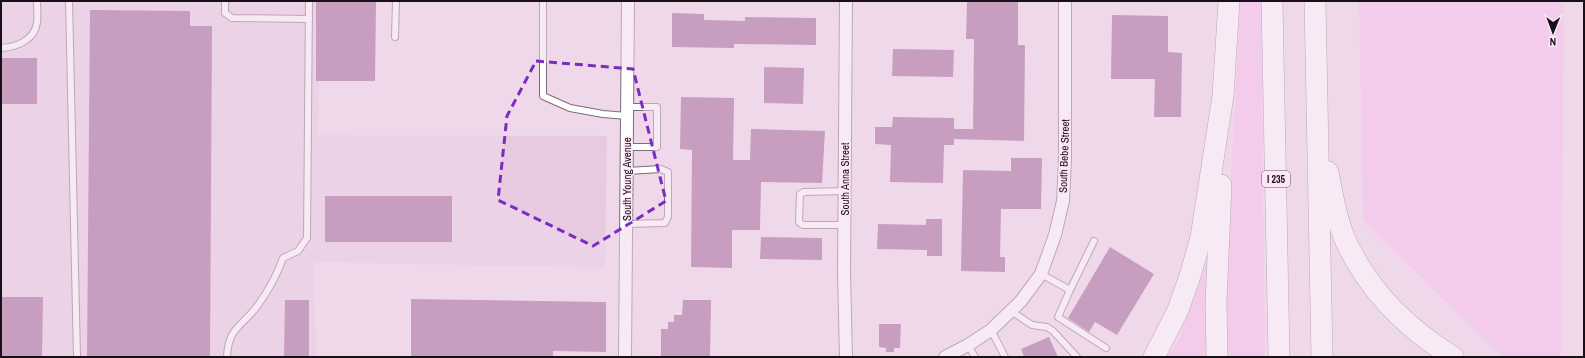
<svg xmlns="http://www.w3.org/2000/svg" width="1585" height="358" viewBox="0 0 1585 358" font-family="'Archivo Narrow',sans-serif">
	<style>
		.built { fill: #e7cae2 }
		.green { fill: #f7bbec }
		.building { fill: #96558c }
		.lines { fill: none; stroke-linecap: round; stroke-linejoin: round }
		.lane-casing { stroke: #7e6a7a; stroke-width: 8 }
		.street-casing { stroke: #7e6a7a; stroke-width: 14 }
		.highway-casing { stroke: #7e6a7a; stroke-width: 22 }
		.lane { stroke: #fff; stroke-width: 6 }
		.street { stroke: #fff; stroke-width: 12 }
		.highway { stroke: #fff; stroke-width: 21 }
		.marked { fill: none; stroke: #7b2cbf; stroke-width: 3; stroke-dasharray: 8 5; stroke-linejoin: round }
		.labels { text-anchor: middle; dominant-baseline: central; stroke-width: 3; stroke-linejoin: round; paint-order: stroke }
		.shield { fill: #fde6f8; stroke: #5d505a; stroke-width: 1 }
		.shield-label { font-size: 10px; font-weight: bold; fill: #181017 }
		.street-label { font-size: 11px; fill: #181017; stroke: #fde6f8 }
	</style>
	<rect width="100%" height="100%" fill="#f0d8eb"/>
	<polygon class="built" points="1,1 321,1 318,135 607,136 605,268 314,262 316,357 1,357"/>
	<g class="green">
		<polygon points="1240,1 1261,1 1265,357 1225,357 1225,286"/>
		<polygon points="1359,1 1564,1 1561,357 1505,357 1499,354 1363,220"/>
		<polygon points="1209,258 1206,332 1208,357 1167,357 1177,343"/>
	</g>
	<g class="building">
		<polygon points="316,1 376,1 375,81 316,81"/>
		<polygon points="967,1 1018,1 1018,45 1025,45 1024,141 954,139 954,145 944,145 943,183 890,182 891,145 875,144 875,127 892,127 893,117 954,118 954,129 973,129 974,39 966,39"/>
		<polygon points="90,10 190,11 190,26 212,26 210,357 87,357"/>
		<polygon points="672,13 704,14 704,20 745,21 745,17 816,18 816,45 734,44 734,48 672,47"/>
		<polygon points="1112,15 1168,16 1168,52 1182,53 1181,117 1154,117 1155,79 1111,79"/>
		<polygon points="893,49 954,50 953,77 892,76"/>
		<rect x="1" y="58" width="36" height="46"/>
		<polygon points="764,67 804,68 803,104 764,103"/>
		<polygon points="681,97 734,98 733,160 750,160 751,129 825,131 822,183 761,182 760,230 732,230 732,268 691,267 692,150 680,149"/>
		<polygon points="1011,158 1042,158 1041,209 1001,209 1000,257 1005,257 1005,272 961,271 963,170 1011,171"/>
		<rect x="325" y="196" width="127" height="46"/>
		<polygon points="926,219 942,219 942,256 927,256 927,250 877,249 878,224 926,225"/>
		<polygon points="761,237 822,238 822,260 760,259"/>
		<polygon points="1110,247 1154,274 1117,335 1095,322 1089,332 1068,318"/>
		<polygon points="1,297 43,297 42,357 1,357"/>
		<polygon points="411,299 606,302 606,352 553,351 553,357 411,357"/>
		<polygon points="285,300 309,300 309,357 284,357"/>
		<polygon points="683,300 711,300 710,357 661,357 661,329 668,329 668,322 674,322 674,315 682,315"/>
		<polygon points="879,324 901,324 900,348 894,348 894,352 886,352 886,348 879,347"/>
		<polygon points="1049,337 1058,357 1024,357 1021,349"/>
	</g>
	<g class="lines">
		<defs>
			<g id="lane">
				<polyline points="69,1 77,357"/>
				<polyline points="225,1 225,13 232,18 309,19"/>
				<polyline points="543,1 543,96 570,108 603,114 627,116"/>
				<polyline points="395,37 396,1"/>
				<path d="M1,48C16,47 34,41 37,23C38,16 37,8 37,1"/>
				<polyline points="627,147 657,147 657,107 627,107"/>
				<polyline points="626,224 665,223 668,217 668,172 661,169 627,171"/>
				<polyline points="845,225 803,225 799,222 800,194 804,192 845,191"/>
				<polyline points="1041,274 1070,290 1094,241"/>
				<polyline points="1070,290 1058,317 1106,348"/>
				<polyline points="1011,311 1032,325 1047,327 1053,331 1077,357"/>
				<polyline points="991,330 1005,357"/>
				<polyline points="968,345 975,357"/>
				<path d="M227,357C228,327 243,326 258,305C269,290 277,275 283,258L298,251L307,238L309,1"/>
			</g>
			<g id="street">
				<polyline points="625,357 628,1"/>
				<polyline points="846,357 844,272 846,1"/>
				<polyline points="945,357 968,345 991,330 1021,301 1041,274 1055,235 1063,201 1065,160 1065,1"/>
			</g>
			<g id="highway">
				<polyline points="1272,1 1279,357"/>
				<polyline points="1315,1 1322,357"/>
				<path d="M1328,172C1332,194 1336,217 1344,237C1366,288 1406,328 1453,357"/>
				<polyline points="1154,357 1178,310 1191,273 1201,237 1223,96 1229,1"/>
				<polyline points="1217,357 1216,303 1221,185"/>
			</g>
		</defs>
		<use href="#lane" class="lane-casing"/>
		<use href="#street" class="street-casing"/>
		<use href="#highway" class="highway-casing"/>
		<use href="#lane" class="lane"/>
		<use href="#street" class="street"/>
		<use href="#highway" class="highway"/>
	</g>
	<path d="M0 0H1585V358H0ZM536,61L633,69L666,201L593,246L498,200L507,116Z" fill="#f0d8eb" fill-opacity=".55" fill-rule="evenodd"/>
	<path class="marked" d="M536,61L633,69L666,201L593,246L498,200L507,116Z"/>
	<g class="labels">
		<rect class="shield" x="1262" y="171" width="28" height="16" rx="3"/>
		<g class="shield-label">
			<text x="1276" y="179">I 235</text>
		</g>
		<g class="street-label">
			<text transform="translate(1064 156) rotate(-88)">South Bebe Street</text>
			<text transform="translate(627 179) rotate(-90)">South Young Avenue</text>
			<text transform="translate(845 179) rotate(-90)">South Anna Street</text>
		</g>
	</g>
	<rect width="1585" height="358" fill="none" stroke="#181017" stroke-width="4"/>
	<g transform="translate(1553 32) rotate(181)" stroke="#fde6f8" stroke-width="3" paint-order="stroke">
	<path d="M0-3L7 15L0 10L-7 15Z" fill="#181017"/>
	<text y="-6" font-size="11" font-weight="bold" text-anchor="middle" fill="#181017">N</text>
	</g>
</svg>
